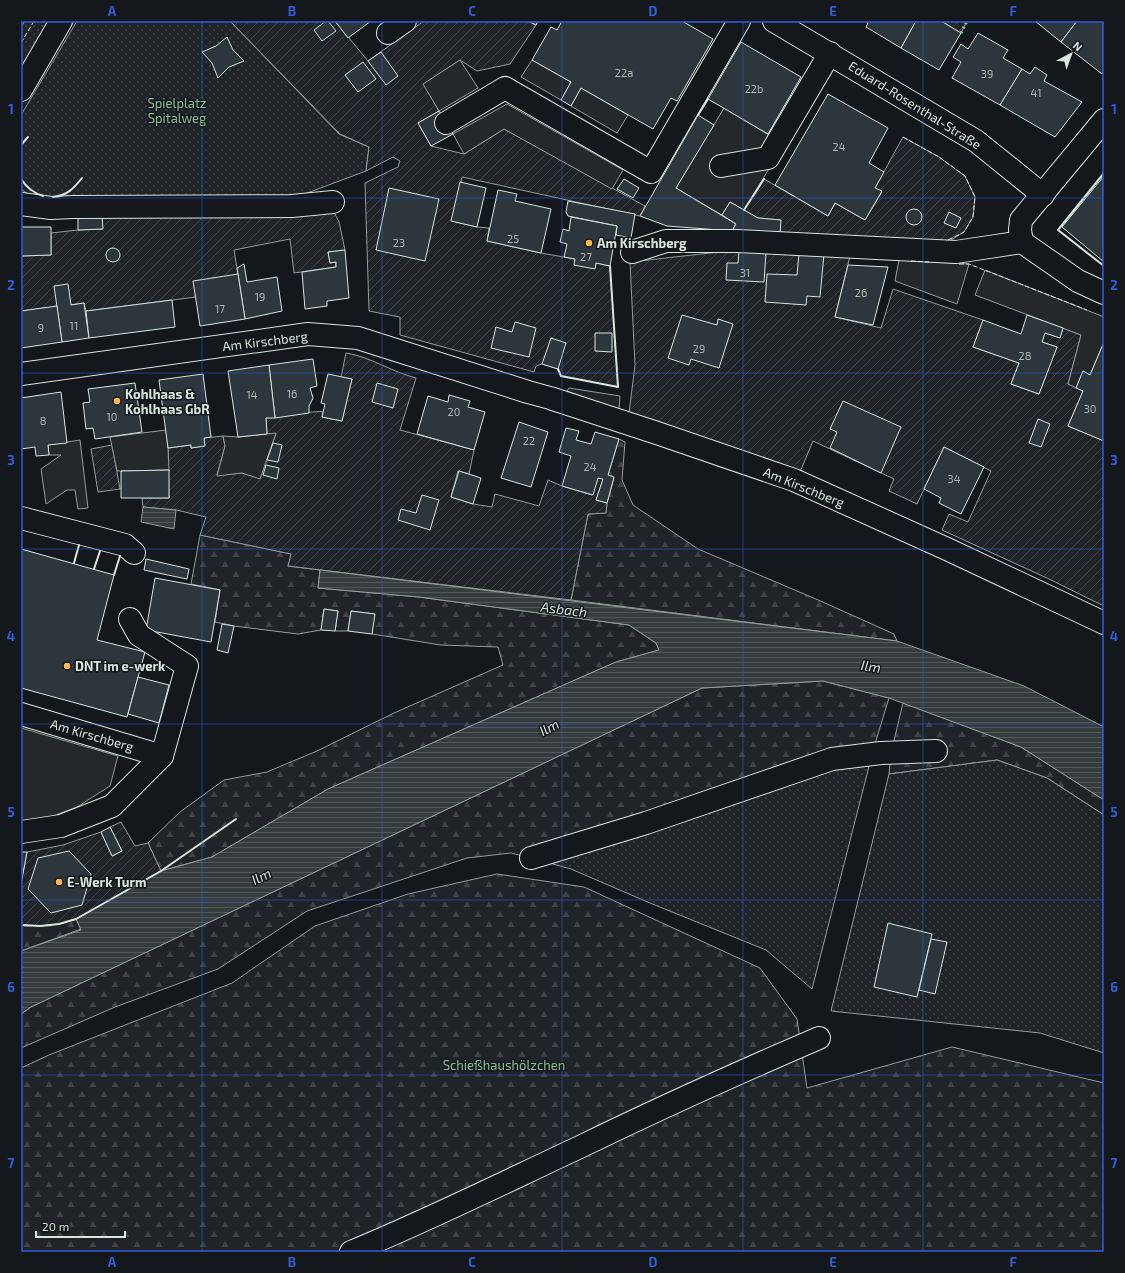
<svg xmlns="http://www.w3.org/2000/svg" width="1125" height="1273" viewBox="0 0 1125 1273" font-family="'Exo 2',sans-serif">
	<style>
		.grass { fill: #202428; stroke: #939e99 }
		.forest { fill: url(#forest-firs); stroke: #939e99 }
		.park { fill: url(#park-dots); stroke: #939e99 }
		.garden { fill: url(#garden-furrows); stroke: #939e99 }
		.parking { fill: #24282b; stroke: #939e99 }
		.water { fill: url(#water-rules); stroke: #939e99 }
		.building { fill: #2c363c; stroke: #d8e6dc }
		.lines { fill: none; stroke-linecap: round; stroke-linejoin: round }
		.minor-casing { stroke: #d8e6dc; stroke-width: 24 }
		.minor { stroke: #14181c; stroke-width: 22 }
		.hedge { stroke: #8ac095; stroke-width: 3; stroke-dasharray: 2 3; stroke-linecap: butt }
		.fence { stroke: #d8e6dc; stroke-width: 1; stroke-dasharray: 5 2; stroke-linecap: butt }
		.wall { stroke: #d8e6dc; stroke-width: 2 }
		.grid { fill: none; stroke: #305dd8; stroke-width: 1; stroke-opacity: 0.55 }
		.poi-dot { fill: #ffb74d; stroke: #14181c; stroke-width: 1.5 }
		.labels { text-anchor: middle; dominant-baseline: central; stroke-width: 3; stroke-linejoin: round; paint-order: stroke }
		.number-label { font-size: 11px; fill: #adbab4 }
		.park-label { font-size: 13px; fill: #8ac095; stroke: #14181c }
		.street-label { font-size: 13px; fill: #d8e6dc; stroke: #14181c }
		.poi-label { font-size: 13px; font-weight: bold; fill: #d8e6dc; stroke: #14181c; text-anchor: start }
		.water-label { font-size: 14px; font-style: italic; fill: #d8e6dc; stroke: #14181c }
		.neatline { fill: none; stroke: #305dd8; stroke-width: 1.5 }
		.grid-label { font-size: 13px; text-anchor: middle; font-weight: bold; fill: #305dd8 }
	</style>
	<defs>
		<pattern id="forest-firs" width="22" height="20" patternUnits="userSpaceOnUse"><rect width="22" height="20" fill="#202428"/><path d="M5 1l3.5 6h-7zM16 11l3.5 6h-7z" fill="#404447"/></pattern>
		<pattern id="park-dots" width="8" height="8" patternUnits="userSpaceOnUse"><rect width="8" height="8" fill="#202428"/><path d="M2 2h.1M6 6h.1" fill="none" stroke="#404447" stroke-width="1.8" stroke-linecap="round"/></pattern>
		<pattern id="garden-furrows" width="10" height="10" patternUnits="userSpaceOnUse"><rect width="10" height="10" fill="#202428"/><path d="M-1 1l2-2M0 10L10 0M9 11l2-2" fill="none" stroke="#404447"/></pattern>
		<pattern id="water-rules" width="6" height="5" patternUnits="userSpaceOnUse"><rect width="6" height="5" fill="#363b3e"/><path d="M0 2.5h6" fill="none" stroke="#525759"/></pattern>
	</defs>
	<rect width="100%" height="100%" fill="#14181c"/>
	<polygon class="grass" points="569,388 620,396 619,410 567,391"/>
	<g class="forest">
		<polygon points="619,439 625,442 622,480 633,505 698,549 816,599 894,634 897,641 571,600 588,514 606,513 607,503 614,478 608,475"/>
		<polygon points="200,535 292,554 288,566 320,570 318,588 419,597 629,625 656,643 659,650 616,662 328,789 212,857 161,871 148,843 180,812 224,780 267,772 317,751 394,713 503,665 498,647 441,645 372,634 374,614 351,611 348,631 335,631 338,611 324,609 321,630 298,634 234,626 215,622 220,590 191,584"/>
		<polygon points="823,681 889,698 874,747 531,858 511,853 467,858 307,911 218,969 115,1007 21,1048 21,1014 31,1007 702,688"/>
		<polygon points="903,703 1021,747 1104,800 1104,815 1047,778 997,760 889,774 891,753"/>
		<polygon points="497,874 584,887 760,968 797,1019 807,1088 952,1047 1104,1083 1104,1252 21,1252 21,1068 49,1055 232,983 315,926 408,894"/>
		<path d="M76,919L81,929L21,951V925C40,926 57,925 76,919Z"/>
	</g>
	<g class="park">
		<polygon points="25,21 53,21 21,75 21,27"/>
		<polygon points="77,21 230,21 339,134 369,147 366,171 291,199 33,198 21,189 21,115"/>
		<polygon points="874,747 812,989 766,950 650,903 571,869 531,858"/>
		<polygon points="997,760 1047,778 1104,815 1104,1053 1040,1033 831,1011 889,774"/>
	</g>
	<g class="garden">
		<polygon points="230,21 335,21 368,61 424,21 528,21 536,25 510,64 477,71 460,60 424,84 439,111 418,123 431,146 464,154 504,129 645,206 640,216 462,177 452,221 477,227 489,228 487,241 541,253 575,259 595,268 596,263 610,266 618,387 561,376 558,369 542,364 536,366 534,372 400,335 400,317 369,311 365,183 398,167 400,161 393,157 366,171 369,147 340,134"/>
		<polygon points="941,21 967,21 961,33"/>
		<polygon points="903,137 939,157 965,176 975,197 973,217 964,232 948,242 780,234 780,220 758,218 744,210 764,179 828,216 835,203 865,220 882,192 875,188"/>
		<polygon points="334,212 339,222 345,250 328,252 330,263 336,262 336,267 294,273 290,239 234,250 238,274 196,297 86,311 84,303 21,311 21,256 51,255 51,233 78,230 102,229 102,216"/>
		<polygon points="739,251 850,256 835,317 881,328 893,289 983,320 973,347 1019,363 1011,384 1039,394 1057,347 1042,342 1045,333 1060,338 1063,328 1081,335 1068,384 1083,391 1068,426 1104,441 1104,606 1049,579 942,530 949,514 968,522 991,471 944,447 917,504 889,491 894,479 813,441 800,472 629,413 635,365 630,262 719,252"/>
		<path d="M346,353C371,357 392,372 416,378L400,430L474,450L469,474L458,471L451,497L473,504L492,507L495,494L539,506L548,480L562,486L592,495L598,478L603,479L596,500L607,503L606,513L588,514L571,600L288,566L291,554L200,535L206,517L176,510L143,507L142,498H169L168,448L191,445V448L204,446V438L223,436L225,446L217,475L242,473L260,478L276,434H267L266,418C277,417 316,410 323,412L322,417L342,421L352,379L341,377Z"/>
		<polygon points="112,445 120,489 98,492 91,449"/>
		<polygon points="121,822 135,846 148,843 161,871 76,919 59,924 40,926 21,925 21,884 27,852 63,845 101,832 112,856 122,851 110,827"/>
	</g>
	<g class="parking">
		<polygon points="460,60 478,88 439,111 423,84"/>
		<polygon points="532,60 571,82 561,100 521,77"/>
		<polygon points="581,88 628,115 617,133 571,106"/>
		<polygon points="507,104 623,170 612,189 504,129 464,154 453,134"/>
		<polygon points="724,108 784,144 744,210 730,202 722,215 676,188"/>
		<polygon points="899,260 969,264 957,304 895,281"/>
		<polygon points="985,270 1104,317 1104,342 1090,375 1083,371 1076,388 1068,384 1081,335 975,295"/>
		<polygon points="166,430 168,448 169,470 117,471 110,437"/>
		<polygon points="276,433 260,479 242,473 217,476 225,446 223,436 238,437"/>
		<polygon points="80,440 88,508 78,509 75,490 67,490 46,504 41,469 61,455 49,455 48,445"/>
		<polygon points="21,728 118,756 110,786 77,807 26,826 21,825"/>
	</g>
	<g class="water">
		<polygon points="143,507 176,510 174,529 141,522"/>
		<polygon points="320,570 897,641 1024,686 1104,727 1104,800 1021,747 889,698 823,681 702,688 31,1007 21,1014 21,951 81,930 76,919 161,871 212,857 328,789 616,662 659,650 656,643 629,625 419,597 318,588"/>
	</g>
	<g class="building">
		<polygon points="326,21 328,21 336,31 322,41 314,30"/>
		<polygon points="335,21 371,21 348,38"/>
		<polygon points="528,21 538,21 536,25"/>
		<polygon points="562,21 682,21 713,39 677,101 671,98 653,129 581,88 571,106 561,100 571,82 532,60 551,27 557,30"/>
		<polygon points="869,21 916,21 901,48 866,27"/>
		<polygon points="916,21 941,21 961,33 939,70 901,48"/>
		<polygon points="1035,21 1077,21 1061,42"/>
		<polygon points="1077,21 1104,21 1104,71 1102,74 1061,42"/>
		<polygon points="978,33 1008,50 1003,58 1022,69 1000,105 952,78 961,62 953,57 961,44 968,49"/>
		<polygon points="227,37 233,50 244,61 229,67 218,78 212,63 202,52 216,46"/>
		<polygon points="741,42 801,77 768,134 708,99"/>
		<polygon points="381,52 398,76 386,85 368,61"/>
		<polygon points="363,62 376,79 358,92 345,75"/>
		<polygon points="1035,67 1047,75 1044,81 1082,102 1055,137 1000,105 1022,69 1030,74"/>
		<polygon points="828,94 888,128 869,163 884,172 875,188 882,191 865,220 835,203 828,216 775,185"/>
		<polygon points="439,111 453,134 431,146 418,123"/>
		<polygon points="698,115 714,125 676,188 736,224 732,231 667,226 640,216"/>
		<polygon points="1104,176 1104,262 1062,227"/>
		<polygon points="624,179 639,188 633,198 617,189"/>
		<polygon points="460,182 486,188 477,227 451,221"/>
		<polygon points="389,188 439,199 425,261 376,250"/>
		<polygon points="498,190 517,194 515,201 551,209 541,253 487,241"/>
		<polygon points="568,201 635,214 631,238 616,235 617,226 568,216 566,212"/>
		<polygon points="730,202 758,218 781,220 780,234 732,231 736,224 722,215"/>
		<circle cx="914" cy="217" r="8"/>
		<polygon points="949,212 961,218 956,228 944,223"/>
		<polygon points="78,216 102,216 103,229 78,230"/>
		<polygon points="571,217 617,226 610,266 596,263 595,269 574,265 575,259 564,257 567,244 560,242 563,229 569,231"/>
		<polygon points="21,227 51,227 51,255 21,256"/>
		<circle cx="113" cy="255" r="7"/>
		<polygon points="345,250 349,298 327,301 327,306 305,309 302,272 336,267 336,262 330,263 328,252"/>
		<polygon points="739,251 766,253 764,282 726,280 727,263 738,263"/>
		<polygon points="799,253 824,254 820,297 807,296 806,305 765,302 767,274 797,275"/>
		<polygon points="244,264 247,282 277,277 282,311 245,319 237,268"/>
		<polygon points="848,265 888,267 873,325 835,317"/>
		<polygon points="238,274 245,319 200,326 193,281"/>
		<polygon points="68,284 71,305 84,303 89,338 62,342 54,286"/>
		<polygon points="172,300 175,327 89,338 86,311"/>
		<polygon points="57,306 62,342 21,348 21,311"/>
		<polygon points="682,315 717,325 718,319 733,324 719,368 691,359 689,365 668,358"/>
		<polygon points="1027,315 1063,328 1060,338 1045,333 1042,342 1057,347 1039,394 1011,384 1019,363 973,347 983,320 1021,334"/>
		<polygon points="515,322 536,328 529,357 491,348 496,327 512,332"/>
		<polygon points="595,333 612,333 612,352 595,351"/>
		<polygon points="551,338 566,343 558,369 542,364"/>
		<polygon points="1104,342 1104,441 1068,426 1083,391 1076,388 1083,371 1090,375"/>
		<polygon points="313,359 317,386 310,388 313,398 309,406 309,413 275,418 269,365"/>
		<polygon points="269,365 275,418 266,418 267,434 238,437 228,371"/>
		<polygon points="203,374 211,437 204,438 205,446 191,448 191,445 168,448 159,380"/>
		<polygon points="328,374 352,379 342,421 322,417 325,404 321,403"/>
		<polygon points="135,383 142,432 95,439 93,428 86,429 83,403 90,402 88,389"/>
		<polygon points="377,383 398,389 393,408 372,402"/>
		<polygon points="61,392 67,443 48,445 49,455 36,456 35,447 21,449 21,398"/>
		<polygon points="449,395 470,401 468,407 485,412 474,450 417,434 428,396 448,402"/>
		<polygon points="843,401 901,427 881,473 830,448 837,432 830,429"/>
		<polygon points="1038,419 1050,424 1041,447 1029,443"/>
		<polygon points="519,422 548,432 531,487 501,478"/>
		<polygon points="566,428 579,431 576,440 591,444 595,432 619,439 608,475 614,477 607,503 596,500 603,479 598,478 593,495 562,486 571,456 559,452"/>
		<polygon points="273,443 282,445 278,462 267,460"/>
		<polygon points="944,447 984,467 961,514 939,503 941,498 924,489"/>
		<polygon points="266,465 279,468 277,479 263,475"/>
		<polygon points="169,470 169,498 121,498 121,471"/>
		<polygon points="459,471 481,478 473,504 451,497"/>
		<polygon points="422,495 439,500 430,530 398,520 401,509 416,513"/>
		<polygon points="21,549 114,575 97,640 145,652 127,717 21,688"/>
		<polygon points="146,559 189,569 187,579 144,570"/>
		<polygon points="155,578 220,590 211,642 146,630"/>
		<polygon points="324,609 338,611 335,631 321,630"/>
		<polygon points="351,611 375,614 372,634 348,631"/>
		<polygon points="222,624 234,626 228,653 217,650"/>
		<polygon points="138,677 169,685 159,723 128,714"/>
		<polygon points="110,827 122,851 112,856 101,832"/>
		<polygon points="69,851 91,874 82,905 51,913 28,889 38,858"/>
		<polygon points="21,852 27,852 21,884"/>
		<polygon points="888,923 932,934 917,997 874,987"/>
		<polygon points="931,939 947,942 935,994 919,990"/>
	</g>
	<g class="lines">
		<defs>
			<g id="minor">
				<polyline points="774,21 976,141 1043,195"/>
				<polyline points="388,33 405,21"/>
				<polyline points="21,90 61,21"/>
				<polyline points="1104,120 1021,220 1020,230 1022,242 1078,281 1104,293"/>
				<polyline points="446,123 505,88 651,172 739,21"/>
				<polyline points="721,166 768,158 830,53"/>
				<polyline points="21,204 51,208 73,207 292,206 333,202"/>
				<polyline points="632,252 666,241 737,241 956,252 1022,242"/>
				<polyline points="21,374 308,334 358,338 528,392 550,398 657,433 794,480 947,549 1104,623"/>
				<polyline points="21,518 125,545 134,553"/>
				<polyline points="130,619 139,635 187,666 162,756"/>
				<polyline points="21,714 162,756 112,806 61,826 21,832"/>
				<polyline points="531,858 646,823 832,759 881,753 936,751"/>
				<path d="M351,1252C429,1220 505,1182 582,1146C660,1108 740,1072 819,1038"/>
			</g>
		</defs>
		<use href="#minor" class="minor-casing"/>
		<use href="#minor" class="minor"/>
		<polyline class="hedge" points="961,33 967,21"/>
		<g class="fence">
			<polyline points="21,43 34,21"/>
			<polyline points="903,137 939,157 965,176 975,197 973,217 964,232 946,241"/>
			<polyline points="911,261 929,262"/>
			<polyline points="959,264 969,264 1087,310"/>
		</g>
		<g class="wall">
			<polyline points="698,115 708,99"/>
			<polyline points="21,145 28,137"/>
			<polyline points="1104,173 1058,230 1104,266"/>
			<path d="M21,179C27,188 33,193 43,196"/>
			<path d="M53,197C67,196 74,188 82,178"/>
			<polyline points="744,210 764,179"/>
			<polyline points="558,369 561,376 618,387 610,266"/>
			<polyline points="74,563 79,545"/>
			<polyline points="94,569 100,551"/>
			<polyline points="114,575 120,556"/>
			<polyline points="21,925 40,926 59,924 76,919 161,871 236,819"/>
		</g>
	</g>
	<path class="grid" d="M202,21V1252M382,21V1252M562,21V1252M743,21V1252M923,21V1252M21,198H1104M21,373H1104M21,549H1104M21,724H1104M21,900H1104M21,1075H1104"/>
	<g class="poi-dot">
		<circle cx="589" cy="243" r="4"/>
		<circle cx="117" cy="401" r="4"/>
		<circle cx="67" cy="666" r="4"/>
		<circle cx="59" cy="882" r="4"/>
	</g>
	<g class="labels">
		<g class="number-label">
			<text x="624" y="72">22a</text>
			<text x="987" y="73">39</text>
			<text x="754" y="88">22b</text>
			<text x="1036" y="92">41</text>
			<text x="839" y="146">24</text>
			<text x="513" y="238">25</text>
			<text x="399" y="242">23</text>
			<text x="586" y="256">27</text>
			<text x="745" y="272">31</text>
			<text x="861" y="292">26</text>
			<text x="260" y="296">19</text>
			<text x="220" y="308">17</text>
			<text x="74" y="325">11</text>
			<text x="41" y="327">9</text>
			<text x="699" y="348">29</text>
			<text x="1025" y="355">28</text>
			<text x="292" y="393">16</text>
			<text x="252" y="394">14</text>
			<text x="1090" y="408">30</text>
			<text x="454" y="411">20</text>
			<text x="112" y="416">10</text>
			<text x="43" y="420">8</text>
			<text x="529" y="440">22</text>
			<text x="590" y="466">24</text>
			<text x="954" y="478">34</text>
		</g>
		<g class="park-label">
			<text x="177" y="103">Spielplatz<tspan x="177" dy="15">Spitalweg</tspan></text>
			<text x="504" y="1065">Schießhaushölzchen</text>
		</g>
		<g class="street-label">
			<text transform="translate(915 105) rotate(32)">Eduard-Rosenthal-Straße</text>
			<text transform="translate(265 341) rotate(-7)">Am Kirschberg</text>
			<text transform="translate(804 487) rotate(22)">Am Kirschberg</text>
			<text transform="translate(92 735) rotate(16)">Am Kirschberg</text>
		</g>
		<g class="poi-label">
			<text x="597" y="243">Am Kirschberg</text>
			<text x="125" y="394">Kohlhaas &amp;<tspan x="125" dy="15">Kohlhaas GbR</tspan></text>
			<text x="75" y="666">DNT im e-werk</text>
			<text x="67" y="882">E-Werk Turm</text>
		</g>
		<g class="water-label">
			<text transform="translate(564 609) rotate(7)">Asbach</text>
			<text transform="translate(871 666) rotate(9)">Ilm</text>
			<text transform="translate(549 727) rotate(-28)">Ilm</text>
			<text transform="translate(261 876) rotate(-26)">Ilm</text>
		</g>
	</g>
	<rect width="1125" height="1273" fill="none" stroke="#14181c" stroke-width="44"/>
	<g transform="translate(1071 54) rotate(41)" stroke="#14181c" stroke-width="3" paint-order="stroke">
	<path d="M0-3L7 15L0 10L-7 15Z" fill="#d8e6dc"/>
	<text y="-6" font-size="11" font-weight="bold" text-anchor="middle" fill="#d8e6dc">N</text>
	</g>
	<path d="M36 1231v6h89v-6" fill="none" stroke="#d8e6dc" stroke-width="2"/>
	<text x="42" y="1231" font-size="12" fill="#d8e6dc" stroke="#14181c" stroke-width="3" paint-order="stroke">20 m</text>
	<rect x="22" y="22" width="1081" height="1229" class="neatline"/>
	<g class="grid-label">
		<text x="112" y="16">A</text>
		<text x="292" y="16">B</text>
		<text x="472" y="16">C</text>
		<text x="653" y="16">D</text>
		<text x="833" y="16">E</text>
		<text x="1013" y="16">F</text>
		<text x="11" y="114">1</text>
		<text x="1114" y="114">1</text>
		<text x="11" y="290">2</text>
		<text x="1114" y="290">2</text>
		<text x="11" y="465">3</text>
		<text x="1114" y="465">3</text>
		<text x="11" y="641">4</text>
		<text x="1114" y="641">4</text>
		<text x="11" y="817">5</text>
		<text x="1114" y="817">5</text>
		<text x="11" y="992">6</text>
		<text x="1114" y="992">6</text>
		<text x="11" y="1168">7</text>
		<text x="1114" y="1168">7</text>
		<text x="112" y="1267">A</text>
		<text x="292" y="1267">B</text>
		<text x="472" y="1267">C</text>
		<text x="653" y="1267">D</text>
		<text x="833" y="1267">E</text>
		<text x="1013" y="1267">F</text>
	</g>
</svg>
